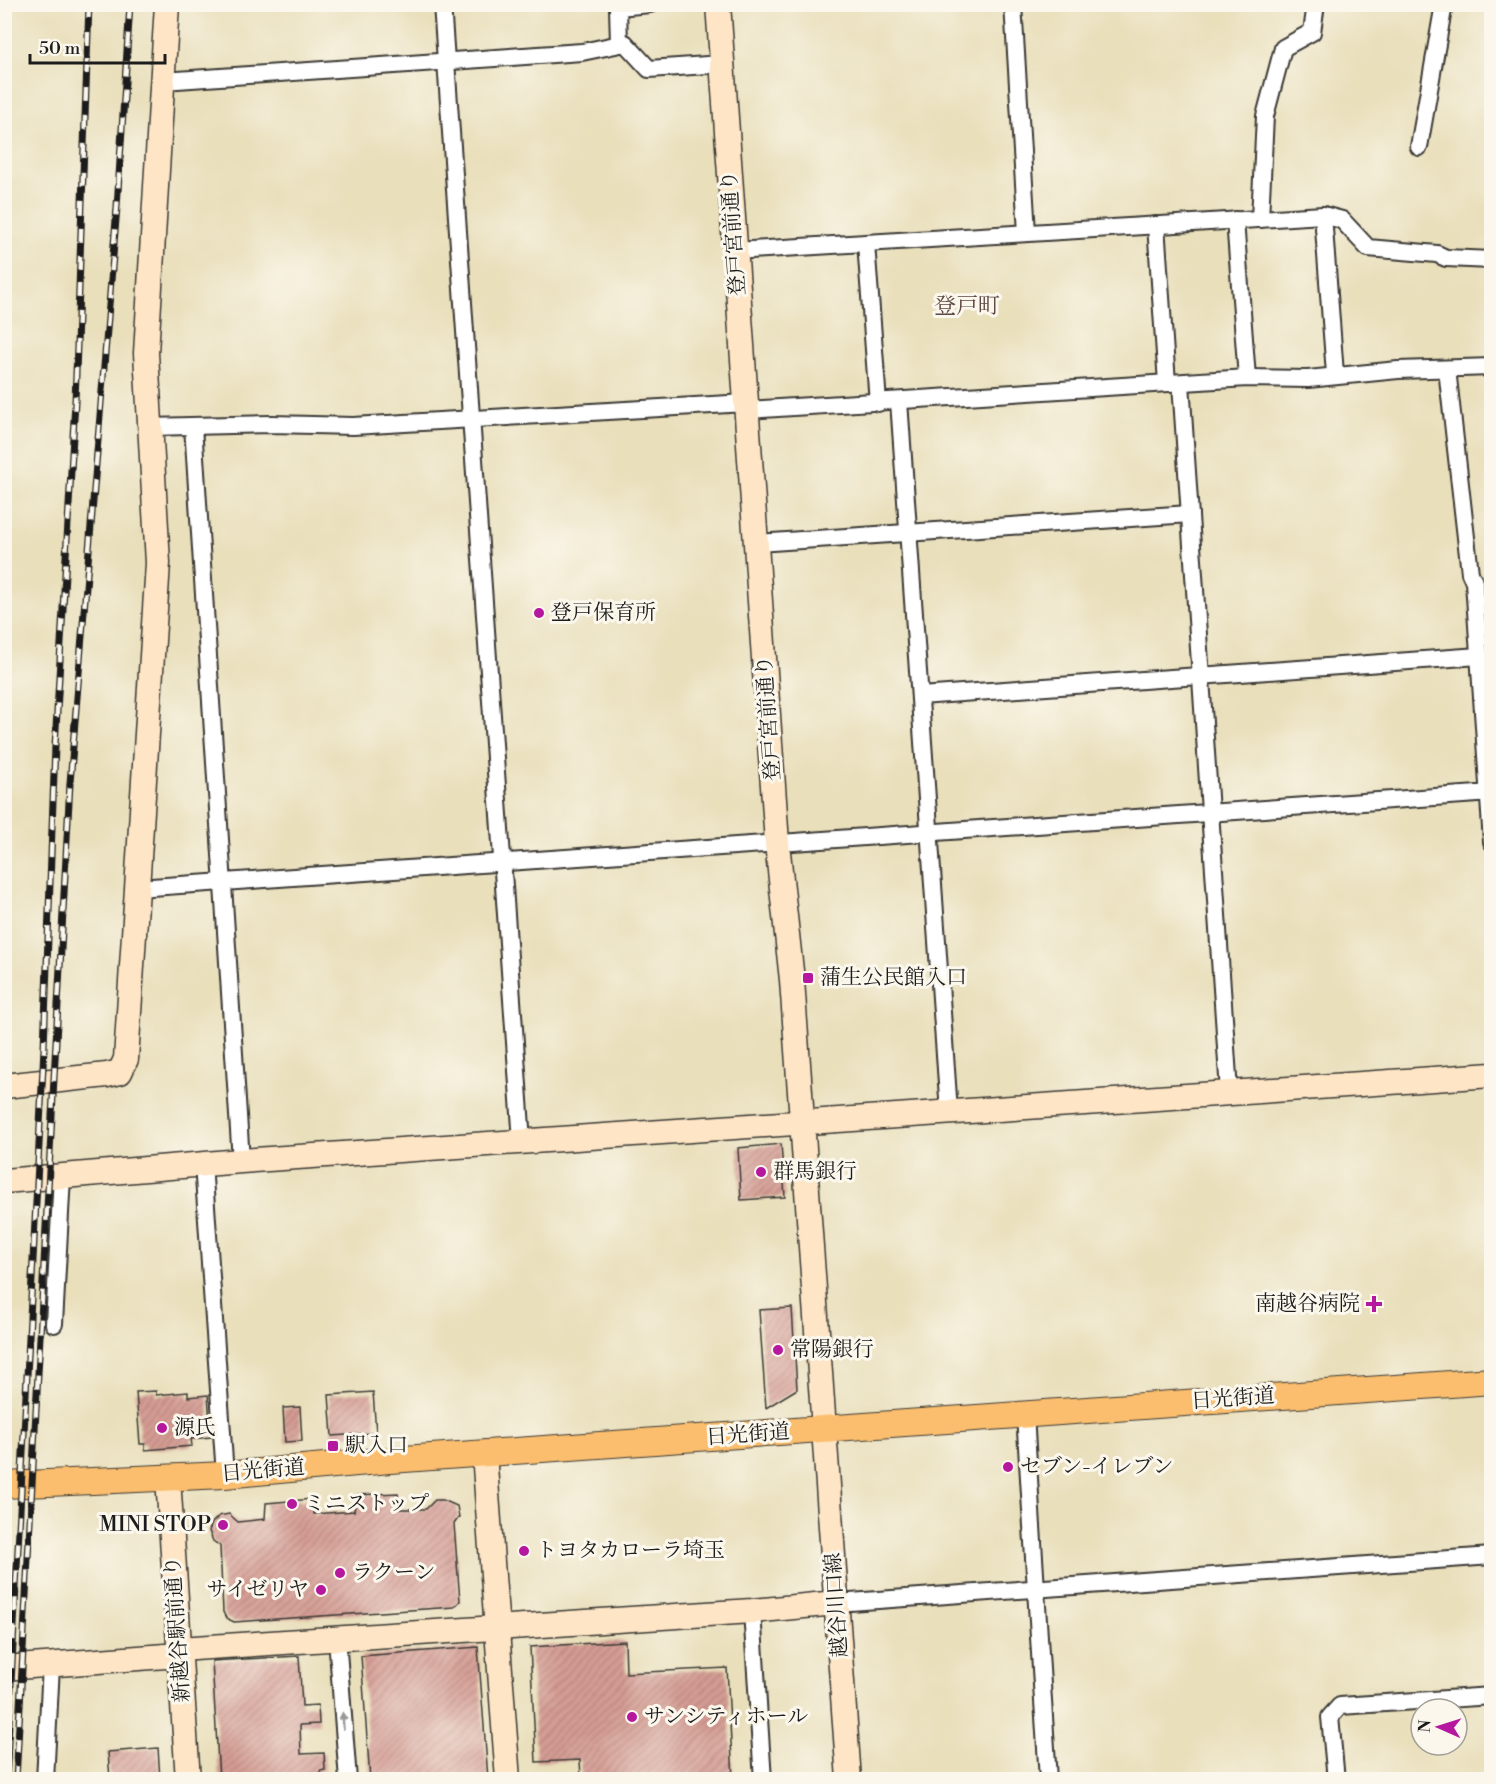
<svg xmlns="http://www.w3.org/2000/svg" width="1496" height="1784" viewBox="0 0 1496 1784" font-family="'Libre Bodoni','Noto Serif JP',serif">
	<style>
		.building { fill: url(#building-hatch) }
		.lines { fill: none; stroke-linecap: round; stroke-linejoin: round }
		.street-casing { stroke: #3b3934; stroke-width: 20 }
		.secondary-casing { stroke: #3b3934; stroke-width: 27 }
		.primary-casing { stroke: #3b3934; stroke-width: 28 }
		.street { stroke: #fff; stroke-width: 16 }
		.secondary { stroke: #fde5c5; stroke-width: 24 }
		.primary { stroke: #fbbe6e; stroke-width: 26 }
		.rail-casing { stroke: #1c1c1c; stroke-width: 7 }
		.rail { stroke: #fbf7ec; stroke-width: 4.5; stroke-dasharray: 14; stroke-linecap: butt }
		.oneway { fill: #999 }
		.poi-dot { fill: #b5179e; stroke: #fbf7ec; stroke-width: 2 }
		.labels { text-anchor: middle; dominant-baseline: central; stroke-width: 6; stroke-linejoin: round; paint-order: stroke }
		.street-label { font-size: 21px; fill: #1c1c1c; stroke: #fbf7ec }
		.poi-label { font-size: 21px; fill: #1c1c1c; stroke: #fbf7ec; text-anchor: start }
		.neighbourhood-label { font-size: 22px; fill: #5d4946; stroke: #fbf7ec }
	</style>
	<defs>
		<pattern id="building-hatch" width="6" height="6" patternUnits="userSpaceOnUse" patternTransform="scale(1.5)"><rect width="6" height="6" fill="#d69d94"/><path d="M-1 1l2-2M0 6l6-6M5 7l2-2" fill="none" stroke="#ad7f78"/></pattern>
	</defs>
	<rect width="100%" height="100%" fill="#fbf7ec"/>
	<filter id="ink" filterUnits="userSpaceOnUse"><feTurbulence type="fractalNoise" baseFrequency=".0167" numOctaves="2"/><feDisplacementMap in="SourceGraphic" scale="12" xChannelSelector="R" yChannelSelector="G"/><feConvolveMatrix kernelMatrix="1 2 1 2 8 2 1 2 1" color-interpolation-filters="sRGB"/></filter>
	<filter id="wash" filterUnits="userSpaceOnUse"><feTurbulence type="fractalNoise" baseFrequency=".008" numOctaves="4" result="noise"/><feDisplacementMap in="SourceGraphic" scale="24" xChannelSelector="R" yChannelSelector="G"/><feGaussianBlur stdDeviation="1.35" result="paint"/><feColorMatrix in="noise" values="0 0 0 0 0 0 0 0 0 0 0 0 0 0 0 0 0 1.4 0 .05"/><feComposite in="paint" operator="in"/></filter>
	<g filter="url(#wash)">
		<rect width="100%" height="100%" fill="#e9dfbb"/>
		<g id="blocks">
			<g class="building">
				<polygon points="781,1144 785,1197 741,1200 738,1148"/>
				<polygon points="792,1308 797,1389 766,1408 759,1310"/>
				<polygon points="156,1391 156,1395 188,1392 188,1397 208,1395 211,1437 191,1439 192,1446 145,1450 145,1444 140,1444 136,1392"/>
				<polygon points="373,1392 376,1433 332,1436 329,1395"/>
				<polygon points="300,1407 302,1441 285,1442 283,1408"/>
				<polygon points="398,1493 399,1509 426,1509 435,1500 443,1500 457,1506 459,1517 454,1524 460,1601 454,1607 234,1622 226,1618 223,1612 220,1546 213,1541 209,1531 212,1523 219,1516 229,1514 238,1522 265,1519 266,1503 313,1499 314,1514 354,1511 357,1495"/>
				<polygon points="625,1641 626,1673 727,1668 733,1779 581,1779 580,1760 536,1762 530,1647"/>
				<polygon points="478,1647 488,1779 370,1779 361,1656"/>
				<polygon points="299,1656 302,1706 318,1705 319,1724 300,1725 301,1754 324,1753 325,1770 320,1771 321,1779 219,1779 212,1661"/>
				<polygon points="158,1748 160,1779 110,1779 108,1752"/>
			</g>
		</g>
	</g>
	<g filter="url(#ink)">
		<use href="#blocks" fill-opacity="0" stroke="#3b3934" stroke-width="1.5"/>
		<g class="lines">
			<defs>
				<g id="street">
					<polyline points="442,4 522,1142"/>
					<polyline points="1013,4 1027,233"/>
					<polyline points="619,44 618,7 650,4"/>
					<polyline points="163,81 582,52 625,43 649,69 722,64"/>
					<polyline points="1419,147 1444,4"/>
					<polyline points="1323,215 1335,374"/>
					<polyline points="1260,219 1265,116 1283,48 1312,32 1316,4"/>
					<polyline points="1235,220 1247,378"/>
					<polyline points="1156,225 1167,383"/>
					<polyline points="866,243 878,403"/>
					<polyline points="735,251 1323,215 1342,220 1368,248 1437,254 1446,258 1492,260"/>
					<polyline points="1447,369 1470,573 1474,582 1492,842"/>
					<polyline points="1181,383 1229,1092"/>
					<polyline points="899,401 949,1112"/>
					<polyline points="747,410 1247,378 1308,379 1398,370 1492,367"/>
					<polyline points="193,426 241,1161"/>
					<polyline points="149,427 272,424 353,426 746,403"/>
					<polyline points="757,543 1190,514"/>
					<polyline points="920,696 1479,656"/>
					<polyline points="137,888 1492,793"/>
					<polyline points="203,1164 225,1475"/>
					<polyline points="54,1324 62,1176"/>
					<polyline points="1025,1415 1048,1780"/>
					<polyline points="836,1603 1492,1556"/>
					<polyline points="752,1611 763,1780"/>
					<polyline points="337,1638 348,1780"/>
					<polyline points="45,1780 51,1666"/>
					<polyline points="1336,1780 1330,1717 1340,1706 1492,1696"/>
				</g>
				<g id="secondary">
					<polyline points="718,4 777,843 792,980 849,1780"/>
					<polyline points="4,1086 107,1075 120,1072 126,1059 158,563 146,353 167,4"/>
					<polyline points="4,1181 241,1161 1492,1075"/>
					<polyline points="484,1453 508,1780"/>
					<polyline points="168,1478 188,1780"/>
					<polyline points="179,1649 752,1611 836,1603"/>
					<polyline points="4,1668 179,1655"/>
				</g>
				<polyline id="primary" points="4,1485 225,1475 390,1460 1492,1381"/>
			</defs>
			<use href="#street" class="street-casing"/>
			<use href="#secondary" class="secondary-casing"/>
			<use href="#primary" class="primary-casing"/>
			<use href="#street" class="street"/>
			<use href="#secondary" class="secondary"/>
			<use href="#primary" class="primary"/>
			<defs>
				<g id="rail">
					<polyline points="6,1780 44,1048 55,746 75,402 89,4"/>
					<polyline points="16,1780 70,783 117,207 130,4"/>
				</g>
			</defs>
			<use href="#rail" class="rail-casing"/>
			<use href="#rail" class="rail"/>
		</g>
		<defs><path id="oneway-solid" d="M-6-.8H1V-3.2L6.5 0L1 3.2V.8H-6Z" transform="scale(1.5)"/></defs>
		<use class="oneway" href="#oneway-solid" transform="translate(343 1721) rotate(-94)"/>
	</g>
	<g class="poi-dot">
		<circle cx="539" cy="613" r="6"/>
		<rect x="802" y="972" width="12" height="12" rx="3"/>
		<circle cx="761" cy="1172" r="6"/>
		<path d="M1371 1295h6v6h6v6h-6v6h-6v-6h-6v-6h6z"/>
		<circle cx="778" cy="1350" r="6"/>
		<circle cx="162" cy="1428" r="6"/>
		<rect x="327" y="1440" width="12" height="12" rx="3"/>
		<circle cx="1008" cy="1467" r="6"/>
		<circle cx="292" cy="1504" r="6"/>
		<circle cx="223" cy="1525" r="6"/>
		<circle cx="524" cy="1551" r="6"/>
		<circle cx="340" cy="1573" r="6"/>
		<circle cx="321" cy="1590" r="6"/>
		<circle cx="632" cy="1717" r="6"/>
	</g>
	<g class="labels">
		<g class="street-label">
			<text transform="translate(734 233) rotate(-94)">登戸宮前通り</text>
			<text transform="translate(769 718) rotate(-94)">登戸宮前通り</text>
			<text transform="translate(1233 1399) rotate(-4)">日光街道</text>
			<text transform="translate(748 1435) rotate(-4)">日光街道</text>
			<text transform="translate(263 1471) rotate(-5)">日光街道</text>
			<text transform="translate(837 1605) rotate(-94)">越谷川口線</text>
			<text transform="translate(178 1629) rotate(-94)">新越谷駅前通り</text>
		</g>
		<g class="poi-label">
			<text x="551" y="613">登戸保育所</text>
			<text x="820" y="978">蒲生公民館入口</text>
			<text x="773" y="1172">群馬銀行</text>
			<text x="1360" y="1304" text-anchor="end">南越谷病院</text>
			<text x="790" y="1350">常陽銀行</text>
			<text x="174" y="1428">源氏</text>
			<text x="345" y="1446">駅入口</text>
			<text x="1020" y="1467">セブン-イレブン</text>
			<text x="304" y="1504">ミニストップ</text>
			<text x="211" y="1525" text-anchor="end">MINI STOP</text>
			<text x="536" y="1551">トヨタカローラ埼玉</text>
			<text x="352" y="1573">ラクーン</text>
			<text x="309" y="1590" text-anchor="end">サイゼリヤ</text>
			<text x="644" y="1717">サンシティホール</text>
		</g>
		<g class="neighbourhood-label">
			<text x="967" y="306">登戸町</text>
		</g>
	</g>
	<rect width="1496" height="1784" fill="none" stroke="#fbf7ec" stroke-width="24"/>
	<g transform="translate(1439 1727) rotate(273)"><circle r="28" fill="#fbf7ec" stroke="#a29f99" stroke-width="1.5"/>
	<path d="M0-4.5L10 22L0 15L-10 22Z" fill="#b5179e"/>
	<text y="-9" font-size="16" font-weight="bold" text-anchor="middle" fill="#1c1c1c">N</text>
	</g>
	<path d="M30 54v9h135v-9" fill="none" stroke="#1c1c1c" stroke-width="3"/>
	<text x="39" y="54" font-size="18" fill="#1c1c1c" stroke="#fbf7ec" stroke-width="4.5" paint-order="stroke">50 m</text>
</svg>
